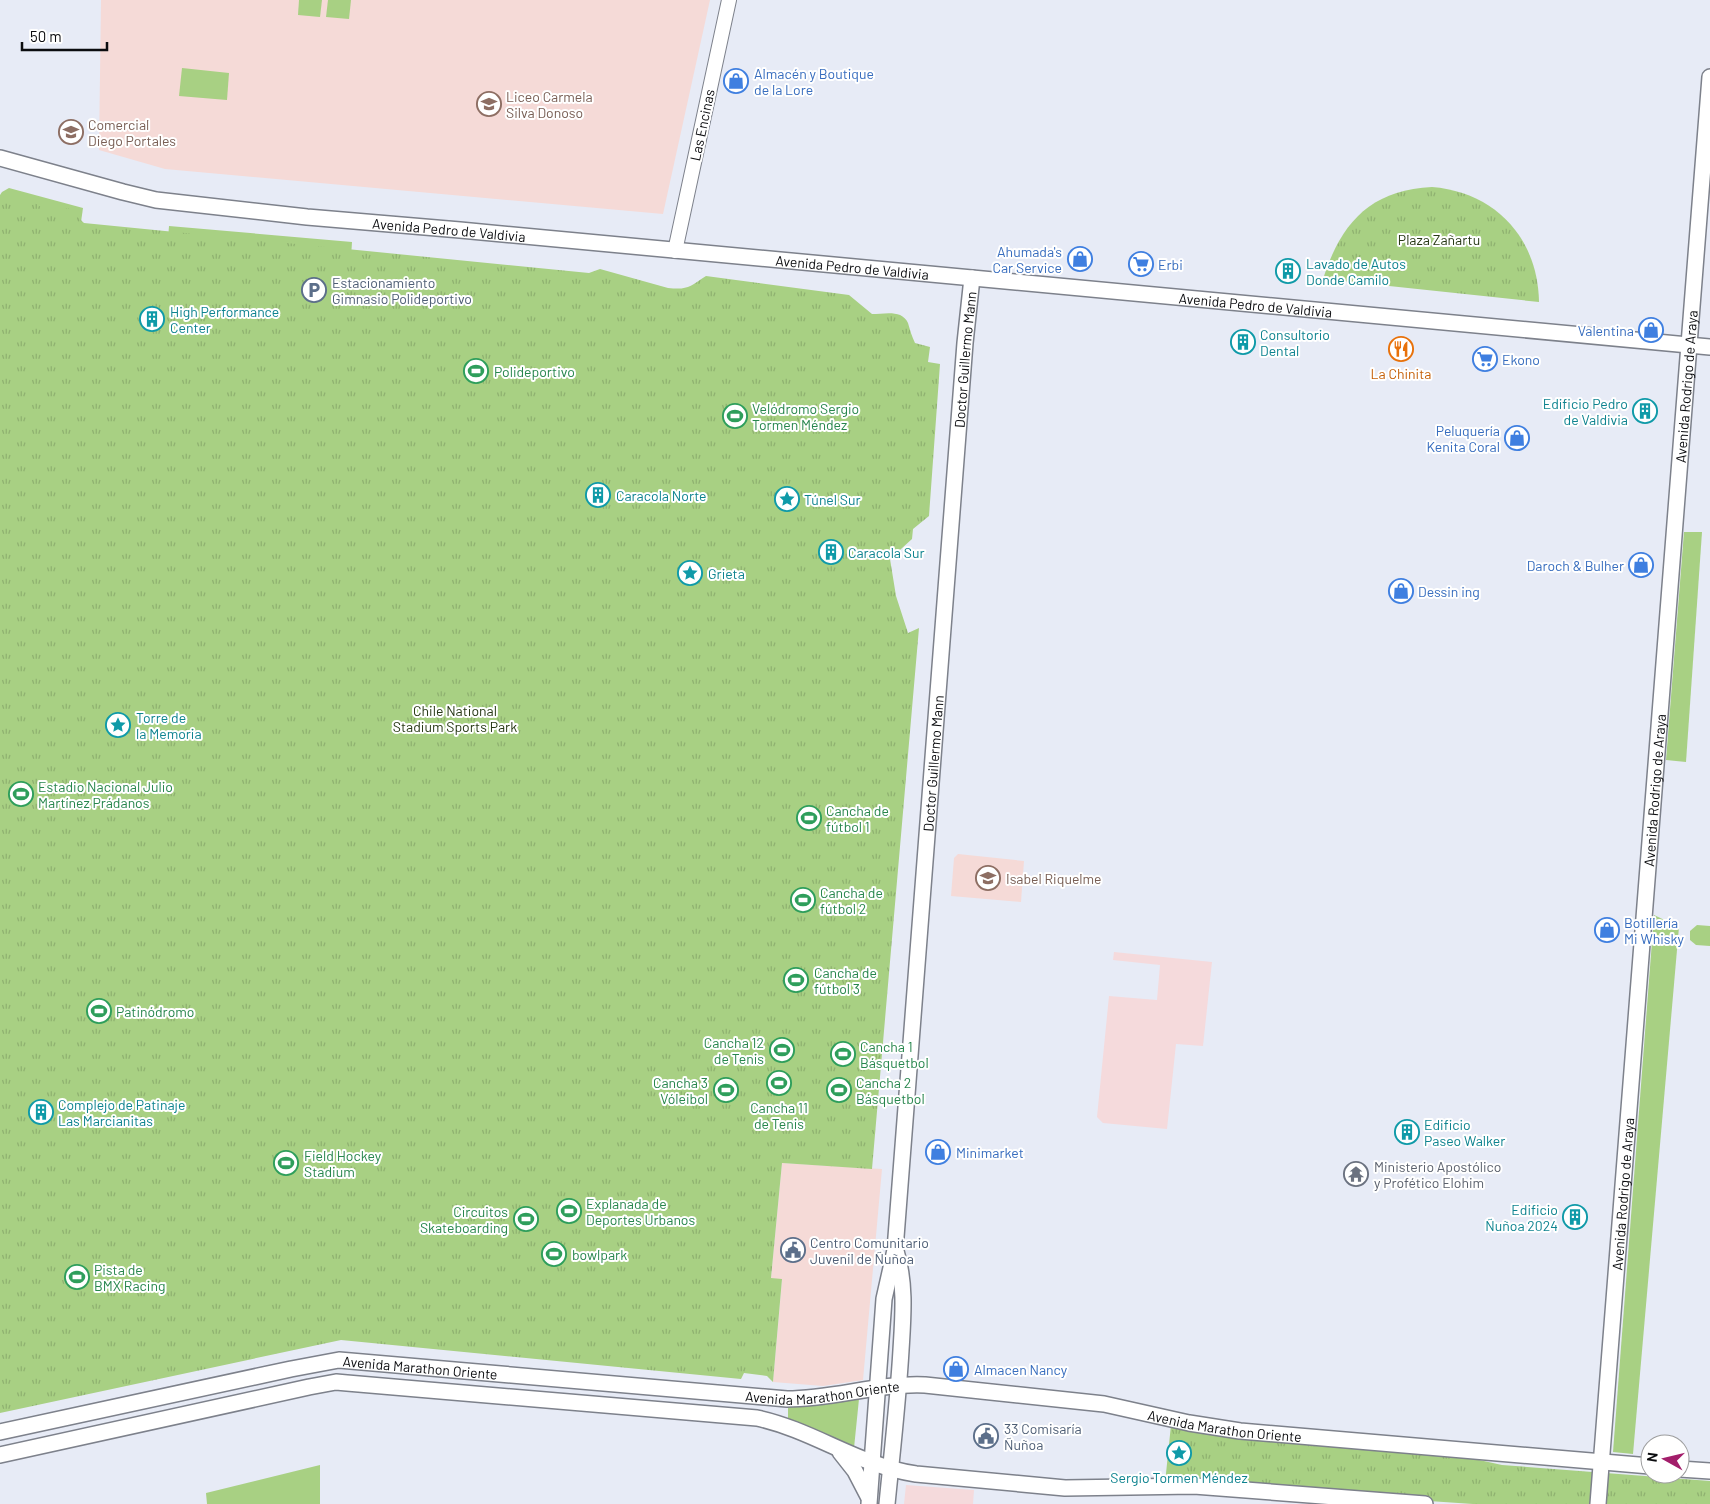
<svg xmlns="http://www.w3.org/2000/svg" width="1710" height="1504" viewBox="0 0 1710 1504" font-family="Barlow,sans-serif">
	<style>
		.industrial { fill: #f5dadc }
		.education { fill: #f5dad7 }
		.grass { fill: #a8d083 }
		.park { fill: url(#park-tufts) }
		.lines { fill: none; stroke-linecap: round; stroke-linejoin: round }
		.tertiary-casing { stroke: #7d818b; stroke-width: 16 }
		.secondary-casing { stroke: #7d818b; stroke-width: 18 }
		.tertiary { stroke: #fff; stroke-width: 14 }
		.secondary { stroke: #fff; stroke-width: 15 }
		.labels { text-anchor: middle; dominant-baseline: central; stroke-width: 4; stroke-linejoin: round; paint-order: stroke }
		.shop-label { font-size: 14px; fill: #366cbe; stroke: #fff; text-anchor: start }
		.education-label { font-size: 14px; fill: #785e54; stroke: #fff; text-anchor: start }
		.street-label { font-size: 14px; fill: #0b0c0f; stroke: #fff }
		.park-label { font-size: 14px; fill: #273815; stroke: #fff }
		.culture-label { font-size: 14px; fill: #0d838f; stroke: #fff; text-anchor: start }
		.service-label { font-size: 14px; fill: #4e5e75; stroke: #fff; text-anchor: start }
		.leisure-label { font-size: 14px; fill: #27864d; stroke: #fff; text-anchor: start }
		.food-label { font-size: 14px; fill: #c56008; stroke: #fff }
		.worship-label { font-size: 14px; fill: #5b616d; stroke: #fff; text-anchor: start }
	</style>
	<defs>
		<pattern id="park-tufts" width="24" height="20" patternUnits="userSpaceOnUse" patternTransform="scale(1.25)"><rect width="24" height="20" fill="#a8d083"/><path d="M3 7l-1-3M5 7V3M7 7l1-3M15 17l-1-3M17 17v-4M19 17l1-3" fill="none" stroke="#8fb170"/></pattern>
	</defs>
	<rect width="100%" height="100%" fill="#e7ebf6"/>
	<g class="industrial">
		<polygon points="1114,952 1212,962 1203,1046 1176,1044 1167,1129 1103,1123 1097,1117 1109,996 1157,1000 1160,965 1113,960"/>
		<polygon points="906,1485 974,1490 973,1504 904,1504"/>
	</g>
	<g class="education">
		<polygon points="101,0 710,0 663,214 165,169 99,150"/>
		<polygon points="958,854 1024,861 1021,902 951,896 954,858"/>
		<polygon points="782,1163 882,1169 863,1380 823,1386 773,1382 782,1280 771,1278"/>
	</g>
	<g class="grass">
		<polygon points="299,0 322,0 320,17 298,15"/>
		<polygon points="328,0 351,0 349,19 326,17"/>
		<polygon points="182,68 229,73 227,100 179,96"/>
		<polygon points="9,188 83,208 78,243 0,245 0,195 2,192"/>
		<polygon points="169,226 352,242 351,257 167,252"/>
		<polygon points="1684,532 1702,532 1686,762 1666,760"/>
		<polygon points="1654,915 1679,927 1633,1454 1613,1452"/>
		<polygon points="1697,925 1710,926 1710,946 1696,945 1690,940 1690,931"/>
		<polygon points="859,1399 854,1448 788,1418 788,1406 823,1404"/>
		<polygon points="320,1465 320,1504 207,1504 206,1493"/>
	</g>
	<g class="park">
		<path d="M1432,187C1495,192 1538,238 1539,302L1323,279C1341,223 1370,190 1432,187Z"/>
		<path d="M13,195L27,207L35,203L51,214L68,208L84,223L589,273L600,269L668,288C688,290 689,287 706,276L849,295L872,314C884,314 902,309 908,323C910,330 912,337 915,343L930,347L928,362L940,364L929,516L913,529L912,539L890,559L896,596L908,633L919,628L872,1169L782,1163L771,1278L782,1279L773,1382L767,1376L744,1373L741,1379L341,1340L0,1413V207Z"/>
		<polygon points="1171,1425 1461,1456 1502,1465 1710,1481 1710,1504 1473,1504 1165,1483"/>
	</g>
	<g class="lines">
		<defs>
			<polyline id="tertiary" points="675,251 729,0"/>
			<g id="secondary">
				<path id="s1" d="M0,158L123,192L156,200L307,217L460,230L1710,347"/>
				<path id="s2" d="M0,1432L291,1369L339,1360L787,1399C834,1399 878,1383 925,1385L1104,1404L1189,1423L1240,1431L1650,1466"/>
				<polyline points="840,1452 855,1471 868,1496"/>
				<path d="M0,1455L309,1387L336,1382L347,1383L757,1418C813,1430 859,1466 916,1474L1065,1488L1194,1486L1425,1504"/>
				<polyline points="1680,1469 1710,1471"/>
				<path id="s3" d="M869,1504L884,1299L895,1250L965,343L972,278"/>
				<path d="M887,1504C892,1453 898,1402 901,1350C903,1317 906,1284 896,1251"/>
				<path id="s4" d="M1598,1504L1710,77"/>
			</g>
		</defs>
		<use href="#tertiary" class="tertiary-casing"/>
		<use href="#secondary" class="secondary-casing"/>
		<use href="#tertiary" class="tertiary"/>
		<use href="#secondary" class="secondary"/>
	</g>
	<defs>
		<symbol id="shop-ring" viewBox="-11 -11 22 22"><circle r="9.5" fill="#fff" stroke="#3f7fe0" stroke-width="1.5"/><path d="M-5-2.5h2.3a2.7 3.5 0 0 1 5.4 0H5L5.5 6h-11ZM-1.5-2.5h3a1.5 2.3 0 0 0-3 0Z" fill="#3f7fe0"/></symbol>
		<symbol id="school-ring" viewBox="-11 -11 22 22"><circle r="9.5" fill="#fff" stroke="#8d6e63" stroke-width="1.5"/><path d="M0-5L7-2L0 1L-7-2ZM-4 1L0 2.5L4 1V4Q0 6-4 4Z" fill="#8d6e63"/></symbol>
		<symbol id="supermarket-ring" viewBox="-11 -11 22 22"><circle r="9.5" fill="#fff" stroke="#3f7fe0" stroke-width="1.5"/><path d="M-6-5.5h2.5l.6 2H6L4.5 2H-2.5L-4.4-4H-6ZM-1.5 3.2a1.3 1.3 0 1 0 .1 0ZM3 3.2a1.3 1.3 0 1 0 .1 0Z" fill="#3f7fe0"/></symbol>
		<symbol id="building-ring" viewBox="-11 -11 22 22"><circle r="9.5" fill="#fff" stroke="#0f9aa8" stroke-width="1.5"/><path d="M-4-6H4V6H1V3H-1V6H-4ZM-2.5-4.3h1.7v1.8h-1.7ZM.8-4.3h1.7v1.8H.8ZM-2.5-1h1.7V.8h-1.7ZM.8-1h1.7V.8H.8Z" fill="#0f9aa8"/></symbol>
		<symbol id="parking-ring" viewBox="-11 -11 22 22"><circle r="9.5" fill="#fff" stroke="#5c6f8a" stroke-width="1.5"/><path d="M-3.5-5.5H1a3.5 3.5 0 0 1 0 7H-1V5.5H-3.5ZM-1-3.4V-.6H.8a1.4 1.4 0 0 0 0-2.8Z" fill="#5c6f8a"/></symbol>
		<symbol id="restaurant-ring" viewBox="-11 -11 22 22"><circle r="9.5" fill="#fff" stroke="#e8710a" stroke-width="1.5"/><path d="M-5-6h1v4h1v-4h1v4h1v-4h1v5L-1.5 .5V6h-2V.5L-5-1ZM5-6V6H3V1.5H1.5Q1.5-4 5-6Z" fill="#e8710a"/></symbol>
		<symbol id="stadium-ring" viewBox="-11 -11 22 22"><circle r="9.5" fill="#fff" stroke="#2e9e5b" stroke-width="1.5"/><path d="M0-5a6.5 5 0 1 0 0 10a6.5 5 0 1 0 0-10ZM-3.5-1.8h7v3.6h-7Z" fill="#2e9e5b"/></symbol>
		<symbol id="sight-ring" viewBox="-11 -11 22 22"><circle r="9.5" fill="#fff" stroke="#0f9aa8" stroke-width="1.5"/><path d="M0-6L1.8-2.2L6-1.7L2.9 1.2L3.7 5.4L0 3.3L-3.7 5.4L-2.9 1.2L-6-1.7L-1.8-2.2Z" fill="#0f9aa8"/></symbol>
		<symbol id="temple-ring" viewBox="-11 -11 22 22"><circle r="9.5" fill="#fff" stroke="#6b7280" stroke-width="1.5"/><path d="M0-6L5-2H3V0L6.5 2.5H4V6H1.5V3h-3V6H-4V2.5H-6.5L-3 0V-2H-5Z" fill="#6b7280"/></symbol>
		<symbol id="civic-ring" viewBox="-11 -11 22 22"><circle r="9.5" fill="#fff" stroke="#5c6f8a" stroke-width="1.5"/><path d="M-.6-6.5H3V-4.5H.6V-3L4-1V1h2V6H-6V1h2V-1L-.6-3ZM-1.2 2.5V6h2.4V2.5Z" fill="#5c6f8a"/></symbol>
	</defs>
	<g fill-rule="evenodd">
		<use href="#shop-ring" x="722" y="67" width="28" height="28"/>
		<use href="#school-ring" x="475" y="90" width="28" height="28"/>
		<use href="#school-ring" x="57" y="118" width="28" height="28"/>
		<use href="#shop-ring" x="1066" y="245" width="28" height="28"/>
		<use href="#supermarket-ring" x="1127" y="250" width="28" height="28"/>
		<use href="#building-ring" x="1274" y="257" width="28" height="28"/>
		<use href="#parking-ring" x="300" y="276" width="28" height="28"/>
		<use href="#building-ring" x="138" y="305" width="28" height="28"/>
		<use href="#shop-ring" x="1637" y="316" width="28" height="28"/>
		<use href="#building-ring" x="1229" y="328" width="28" height="28"/>
		<use href="#restaurant-ring" x="1387" y="335" width="28" height="28"/>
		<use href="#supermarket-ring" x="1471" y="345" width="28" height="28"/>
		<use href="#stadium-ring" x="462" y="357" width="28" height="28"/>
		<use href="#building-ring" x="1631" y="397" width="28" height="28"/>
		<use href="#stadium-ring" x="721" y="402" width="28" height="28"/>
		<use href="#shop-ring" x="1503" y="424" width="28" height="28"/>
		<use href="#building-ring" x="584" y="481" width="28" height="28"/>
		<use href="#sight-ring" x="773" y="485" width="28" height="28"/>
		<use href="#building-ring" x="817" y="538" width="28" height="28"/>
		<use href="#shop-ring" x="1627" y="551" width="28" height="28"/>
		<use href="#sight-ring" x="676" y="559" width="28" height="28"/>
		<use href="#shop-ring" x="1387" y="577" width="28" height="28"/>
		<use href="#sight-ring" x="104" y="711" width="28" height="28"/>
		<use href="#stadium-ring" x="7" y="780" width="28" height="28"/>
		<use href="#stadium-ring" x="795" y="804" width="28" height="28"/>
		<use href="#school-ring" x="974" y="864" width="28" height="28"/>
		<use href="#stadium-ring" x="789" y="886" width="28" height="28"/>
		<use href="#shop-ring" x="1593" y="916" width="28" height="28"/>
		<use href="#stadium-ring" x="782" y="966" width="28" height="28"/>
		<use href="#stadium-ring" x="85" y="997" width="28" height="28"/>
		<use href="#stadium-ring" x="768" y="1036" width="28" height="28"/>
		<use href="#stadium-ring" x="829" y="1040" width="28" height="28"/>
		<use href="#stadium-ring" x="765" y="1069" width="28" height="28"/>
		<use href="#stadium-ring" x="712" y="1076" width="28" height="28"/>
		<use href="#stadium-ring" x="825" y="1076" width="28" height="28"/>
		<use href="#building-ring" x="27" y="1098" width="28" height="28"/>
		<use href="#building-ring" x="1393" y="1118" width="28" height="28"/>
		<use href="#shop-ring" x="924" y="1138" width="28" height="28"/>
		<use href="#stadium-ring" x="272" y="1149" width="28" height="28"/>
		<use href="#temple-ring" x="1342" y="1160" width="28" height="28"/>
		<use href="#stadium-ring" x="555" y="1197" width="28" height="28"/>
		<use href="#building-ring" x="1561" y="1203" width="28" height="28"/>
		<use href="#stadium-ring" x="512" y="1205" width="28" height="28"/>
		<use href="#civic-ring" x="779" y="1236" width="28" height="28"/>
		<use href="#stadium-ring" x="540" y="1240" width="28" height="28"/>
		<use href="#stadium-ring" x="63" y="1263" width="28" height="28"/>
		<use href="#shop-ring" x="942" y="1355" width="28" height="28"/>
		<use href="#civic-ring" x="972" y="1422" width="28" height="28"/>
		<use href="#sight-ring" x="1165" y="1439" width="28" height="28"/>
	</g>
	<g class="labels">
		<g class="shop-label">
			<text x="754" y="73">Almacén y Boutique<tspan x="754" dy="16">de la Lore</tspan></text>
			<text x="1062" y="251" text-anchor="end">Ahumada's<tspan x="1062" dy="16">Car Service</tspan></text>
			<text x="1158" y="264">Erbi</text>
			<text x="1634" y="330" text-anchor="end">Valentina</text>
			<text x="1502" y="359">Ekono</text>
			<text x="1500" y="430" text-anchor="end">Peluquería<tspan x="1500" dy="16">Kenita Coral</tspan></text>
			<text x="1624" y="565" text-anchor="end">Daroch &amp; Bulher</text>
			<text x="1418" y="591">Dessin ing</text>
			<text x="1624" y="922">Botillería<tspan x="1624" dy="16">Mi Whisky</tspan></text>
			<text x="956" y="1152">Minimarket</text>
			<text x="974" y="1369">Almacen Nancy</text>
		</g>
		<g class="education-label">
			<text x="506" y="96">Liceo Carmela<tspan x="506" dy="16">Silva Donoso</tspan></text>
			<text x="88" y="124">Comercial<tspan x="88" dy="16">Diego Portales</tspan></text>
			<text x="1006" y="878">Isabel Riquelme</text>
		</g>
		<g class="street-label">
			<text transform="translate(702 125) rotate(-78)">Las Encinas</text>
			<text stroke="none"><textPath href="#s1" startOffset="456">Avenida Pedro de Valdivia</textPath></text>
			<text stroke="none"><textPath href="#s1" startOffset="861">Avenida Pedro de Valdivia</textPath></text>
			<text stroke="none"><textPath href="#s1" startOffset="1266">Avenida Pedro de Valdivia</textPath></text>
			<text stroke="none"><textPath href="#s3" startOffset="1149">Doctor Guillermo Mann</textPath></text>
			<text stroke="none"><textPath href="#s4" startOffset="1121">Avenida Rodrigo de Araya</textPath></text>
			<text stroke="none"><textPath href="#s3" startOffset="744">Doctor Guillermo Mann</textPath></text>
			<text stroke="none"><textPath href="#s4" startOffset="716">Avenida Rodrigo de Araya</textPath></text>
			<text stroke="none"><textPath href="#s4" startOffset="311">Avenida Rodrigo de Araya</textPath></text>
			<text stroke="none"><textPath href="#s2" startOffset="428">Avenida Marathon Oriente</textPath></text>
			<text stroke="none"><textPath href="#s2" startOffset="832">Avenida Marathon Oriente</textPath></text>
			<text stroke="none"><textPath href="#s2" startOffset="1238">Avenida Marathon Oriente</textPath></text>
		</g>
		<g class="park-label">
			<text x="1439" y="239">Plaza Zañartu</text>
			<text x="455" y="710">Chile National<tspan x="455" dy="16">Stadium Sports Park</tspan></text>
		</g>
		<g class="culture-label">
			<text x="1306" y="263">Lavado de Autos<tspan x="1306" dy="16">Donde Camilo</tspan></text>
			<text x="170" y="311">High Performance<tspan x="170" dy="16">Center</tspan></text>
			<text x="1260" y="334">Consultorio<tspan x="1260" dy="16">Dental</tspan></text>
			<text x="1628" y="403" text-anchor="end">Edificio Pedro<tspan x="1628" dy="16">de Valdivia</tspan></text>
			<text x="616" y="495">Caracola Norte</text>
			<text x="804" y="499">Túnel Sur</text>
			<text x="848" y="552">Caracola Sur</text>
			<text x="708" y="573">Grieta</text>
			<text x="136" y="717">Torre de<tspan x="136" dy="16">la Memoria</tspan></text>
			<text x="58" y="1104">Complejo de Patinaje<tspan x="58" dy="16">Las Marcianitas</tspan></text>
			<text x="1424" y="1124">Edificio<tspan x="1424" dy="16">Paseo Walker</tspan></text>
			<text x="1558" y="1209" text-anchor="end">Edificio<tspan x="1558" dy="16">Ñuñoa 2024</tspan></text>
			<text x="1179" y="1477" text-anchor="middle">Sergio Tormen Méndez</text>
		</g>
		<g class="service-label">
			<text x="332" y="282">Estacionamiento<tspan x="332" dy="16">Gimnasio Polideportivo</tspan></text>
			<text x="810" y="1242">Centro Comunitario<tspan x="810" dy="16">Juvenil de Ñuñoa</tspan></text>
			<text x="1004" y="1428">33 Comisaría<tspan x="1004" dy="16">Ñuñoa</tspan></text>
		</g>
		<g class="leisure-label">
			<text x="494" y="371">Polideportivo</text>
			<text x="752" y="408">Velódromo Sergio<tspan x="752" dy="16">Tormen Méndez</tspan></text>
			<text x="38" y="786">Estadio Nacional Julio<tspan x="38" dy="16">Martínez Prádanos</tspan></text>
			<text x="826" y="810">Cancha de<tspan x="826" dy="16">fútbol 1</tspan></text>
			<text x="820" y="892">Cancha de<tspan x="820" dy="16">fútbol 2</tspan></text>
			<text x="814" y="972">Cancha de<tspan x="814" dy="16">fútbol 3</tspan></text>
			<text x="116" y="1011">Patinódromo</text>
			<text x="764" y="1042" text-anchor="end">Cancha 12<tspan x="764" dy="16">de Tenis</tspan></text>
			<text x="860" y="1046">Cancha 1<tspan x="860" dy="16">Básquetbol</tspan></text>
			<text x="708" y="1082" text-anchor="end">Cancha 3<tspan x="708" dy="16">Vóleibol</tspan></text>
			<text x="856" y="1082">Cancha 2<tspan x="856" dy="16">Básquetbol</tspan></text>
			<text x="779" y="1107" text-anchor="middle">Cancha 11<tspan x="779" dy="16">de Tenis</tspan></text>
			<text x="304" y="1155">Field Hockey<tspan x="304" dy="16">Stadium</tspan></text>
			<text x="586" y="1203">Explanada de<tspan x="586" dy="16">Deportes Urbanos</tspan></text>
			<text x="508" y="1211" text-anchor="end">Circuitos<tspan x="508" dy="16">Skateboarding</tspan></text>
			<text x="572" y="1254">bowlpark</text>
			<text x="94" y="1269">Pista de<tspan x="94" dy="16">BMX Racing</tspan></text>
		</g>
		<g class="food-label">
			<text x="1401" y="373">La Chinita</text>
		</g>
		<g class="worship-label">
			<text x="1374" y="1166">Ministerio Apostólico<tspan x="1374" dy="16">y Profético Elohim</tspan></text>
		</g>
	</g>
	<g transform="translate(1665 1459) rotate(278)"><circle r="24" fill="#ffffff" stroke="#9d9e9f"/>
	<path d="M0-4L9 19L0 12L-9 19Z" fill="#a31e6b"/>
	<text y="-8" font-size="14" font-weight="bold" text-anchor="middle" fill="#0b0c0f">N</text>
	</g>
	<path d="M22 42v8h85v-8" fill="none" stroke="#0b0c0f" stroke-width="2.5"/>
	<text x="30" y="42" font-size="15" fill="#0b0c0f" stroke="#ffffff" stroke-width="4" paint-order="stroke">50 m</text>
</svg>
